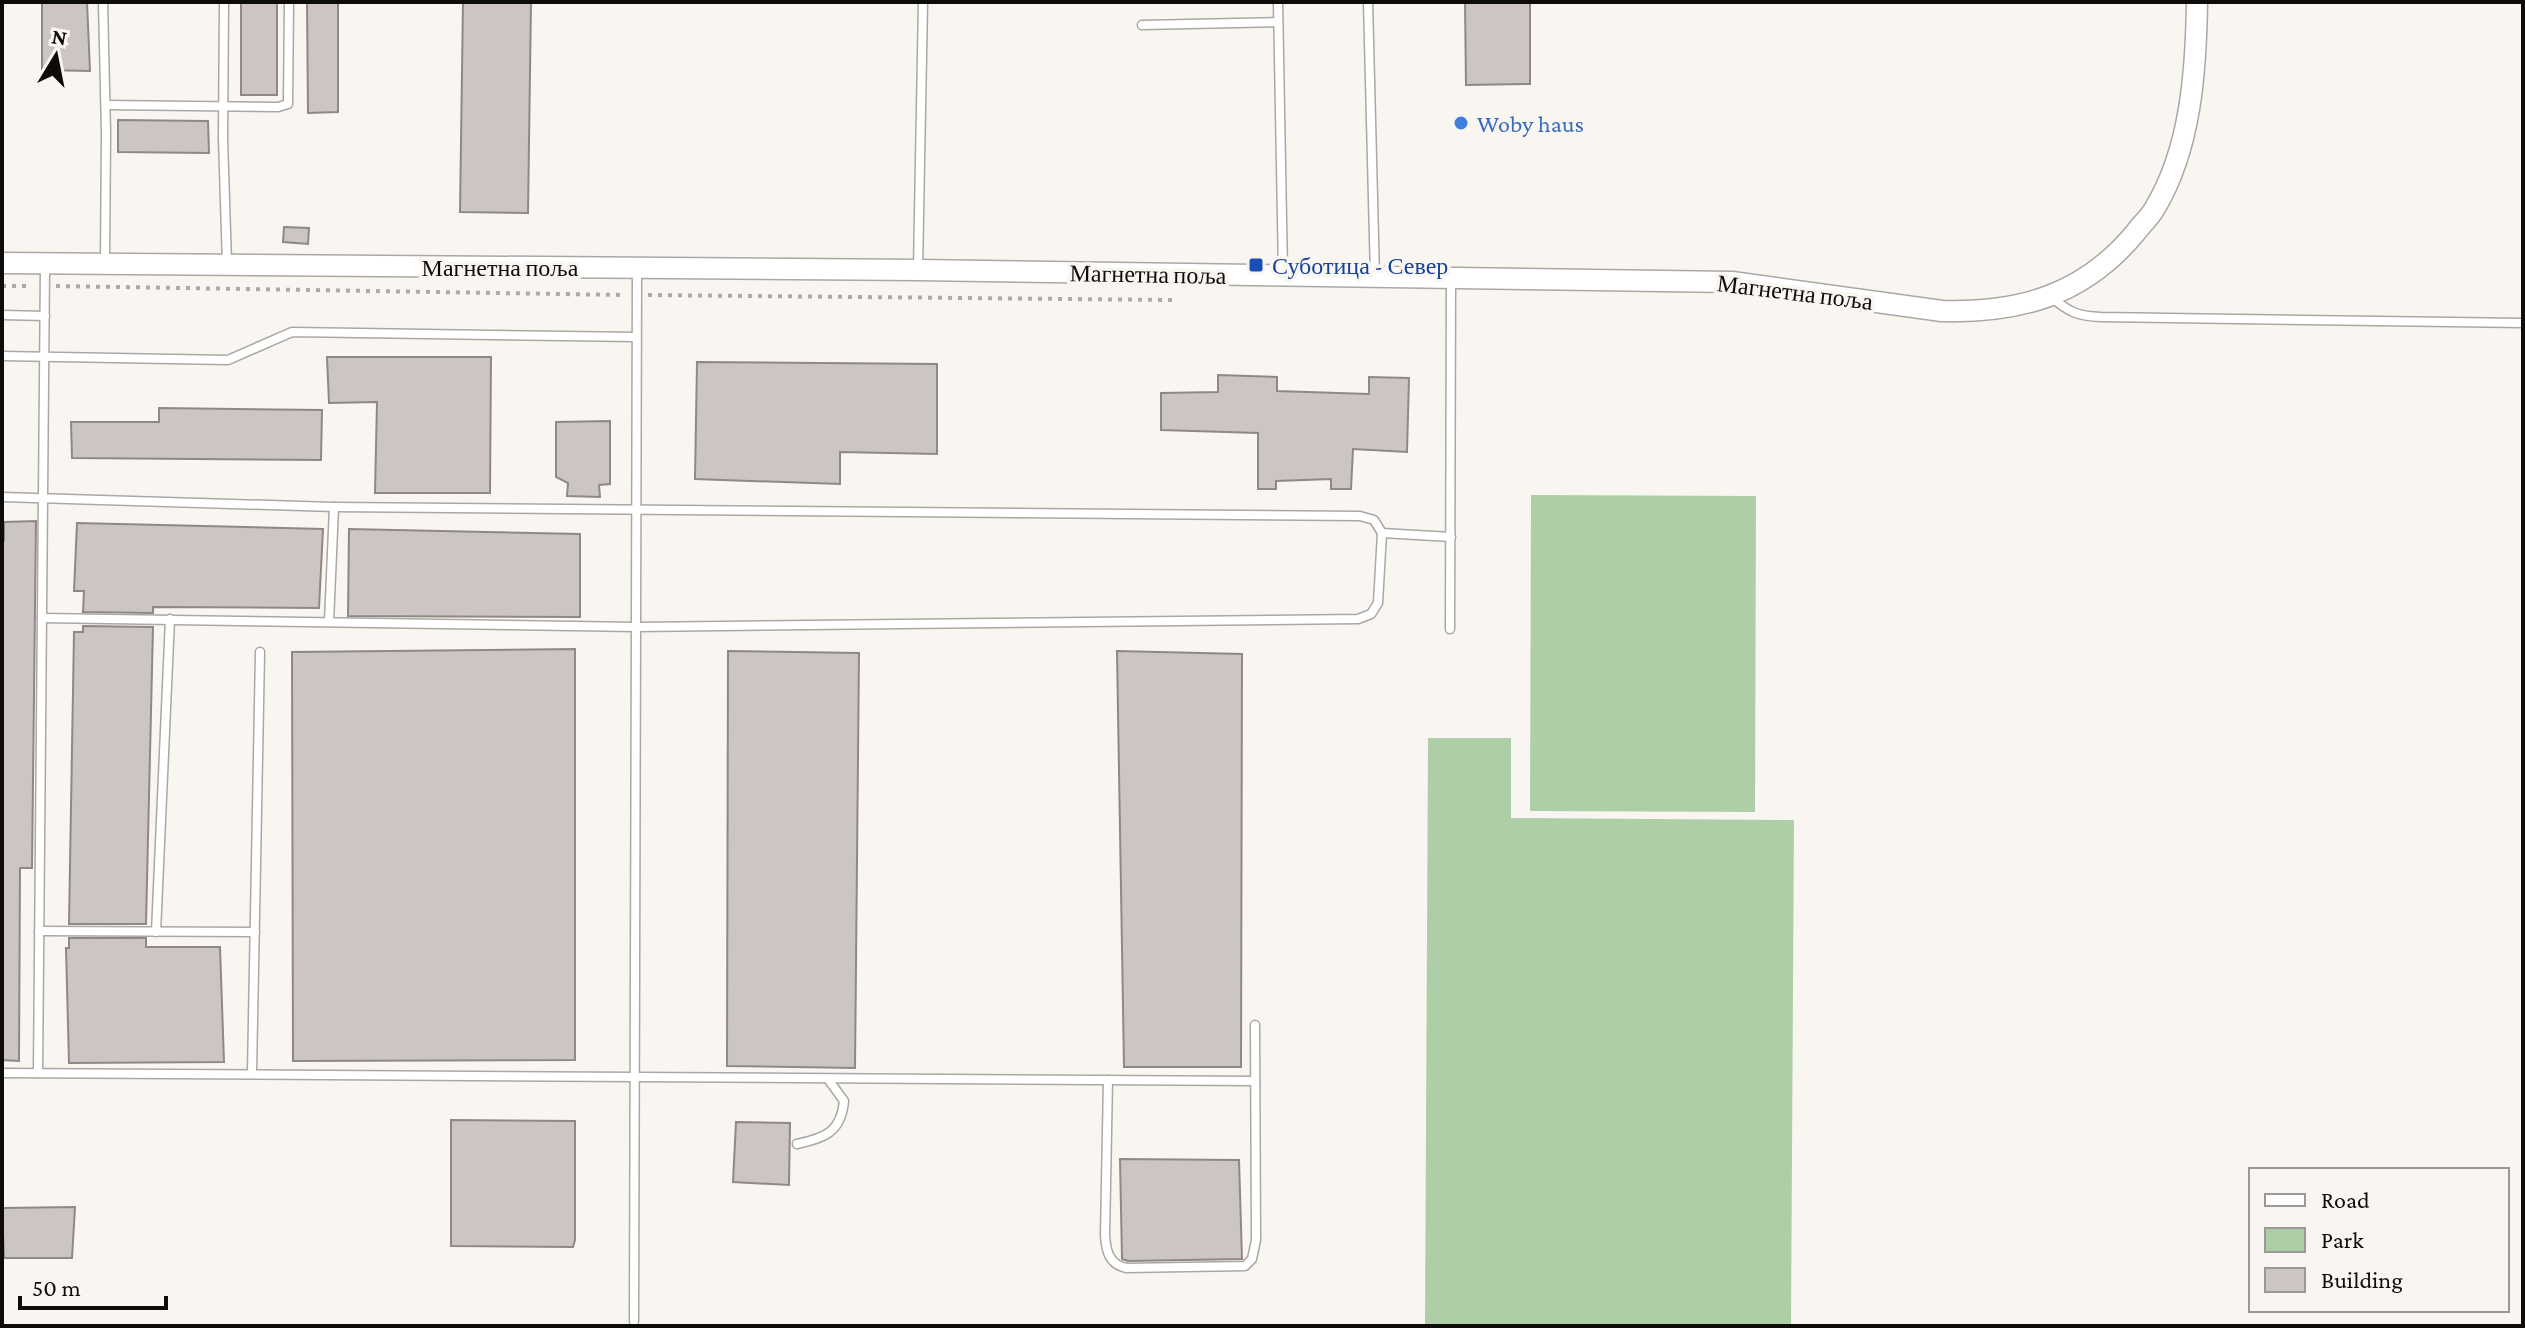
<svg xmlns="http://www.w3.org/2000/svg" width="2525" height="1328" viewBox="0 0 2525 1328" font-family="'Crimson Pro',serif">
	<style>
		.green { fill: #aecea7 }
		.building { fill: #ccc5c4; stroke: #8e8886; stroke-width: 2 }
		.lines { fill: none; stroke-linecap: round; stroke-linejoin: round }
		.service-casing { stroke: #aba8a3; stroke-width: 11 }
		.tertiary-casing { stroke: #aba8a3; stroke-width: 23 }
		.path { stroke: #acaaa6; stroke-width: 4; stroke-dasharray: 4 6; stroke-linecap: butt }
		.service { stroke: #fff; stroke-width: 8 }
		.tertiary { stroke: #fff; stroke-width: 20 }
		.shop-dot { fill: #3f7fe0; stroke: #f9f6f1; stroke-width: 3 }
		.transit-dot { fill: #1a4fb4; stroke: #f9f6f1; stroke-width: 3 }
		.labels { text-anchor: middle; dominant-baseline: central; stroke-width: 7; stroke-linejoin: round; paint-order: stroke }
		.shop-label { font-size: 24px; fill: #366cbe; stroke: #f9f6f1; text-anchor: start }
		.transit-label { font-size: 24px; fill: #164399; stroke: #f9f6f1; text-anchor: start }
		.street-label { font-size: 24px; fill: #0d0c0a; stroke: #f9f6f1 }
	</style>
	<rect width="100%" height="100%" fill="#f9f6f1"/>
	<g class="green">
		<polygon points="1531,495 1756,496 1755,812 1530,811"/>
		<polygon points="1428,738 1511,738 1511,818 1794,820 1791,1326 1425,1326"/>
	</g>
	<g class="building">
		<polygon points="42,2 87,2 90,71 42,70"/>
		<rect x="241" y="2" width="36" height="93"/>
		<polygon points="307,2 338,2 338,112 308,113"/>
		<polygon points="463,2 531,2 528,213 460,212"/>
		<polygon points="1465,2 1530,2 1530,84 1466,85"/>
		<polygon points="118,120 208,121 209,153 118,152"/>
		<polygon points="284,227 309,228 308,244 283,242"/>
		<polygon points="327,357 491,357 490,493 375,493 377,402 329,403"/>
		<polygon points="697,362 937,364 937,454 840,452 840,484 695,479"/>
		<polygon points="1218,375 1277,377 1277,391 1369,394 1369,377 1409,378 1407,452 1353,449 1351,489 1331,489 1331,479 1276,481 1276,489 1258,489 1258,433 1161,430 1161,393 1218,392"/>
		<polygon points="159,408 322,410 321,460 72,458 71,422 159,422"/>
		<polygon points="610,421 610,484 599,485 600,497 567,496 568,483 556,477 556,422"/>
		<polygon points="36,521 32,868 20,868 19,1061 2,1060 2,539 4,540 4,522"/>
		<polygon points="77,523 323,529 319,608 153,607 153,613 83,612 84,591 74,591"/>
		<polygon points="349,529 580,534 580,617 348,616"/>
		<polygon points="83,626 153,627 146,924 69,924 74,632 83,632"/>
		<polygon points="575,649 575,1060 293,1061 292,652"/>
		<polygon points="728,651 859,653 855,1068 727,1066"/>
		<polygon points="1117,651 1242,654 1241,1067 1124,1067"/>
		<polygon points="69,938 146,938 146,947 220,947 224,1062 69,1063 66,948 69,948"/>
		<polygon points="451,1120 575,1121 575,1240 573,1247 451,1246"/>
		<polygon points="736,1122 790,1123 789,1185 733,1182"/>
		<polygon points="1120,1159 1239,1160 1242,1259 1128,1261 1122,1259"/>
		<polygon points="75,1207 72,1258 4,1258 2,1208"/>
	</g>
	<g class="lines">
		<defs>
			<g id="service">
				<polyline points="103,2 106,133 105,263"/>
				<polyline points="224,2 223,138 227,264"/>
				<polyline points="1278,2 1283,273"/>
				<polyline points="1368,2 1375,277"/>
				<polyline points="1142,25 1278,22"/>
				<polyline points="106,105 278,107 288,104 289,2"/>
				<polyline points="918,269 923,2"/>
				<path d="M2051,297C2069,312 2077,316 2101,317L2523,323"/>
				<polyline points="2,315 45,316"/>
				<polyline points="2,356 228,360 292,332 636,337"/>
				<polyline points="2,497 334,507 1360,516 1374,520 1382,533 1378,603 1371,614 1358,619 636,627 42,618"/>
				<polyline points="1382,533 1451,537"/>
				<polyline points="329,622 334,507"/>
				<polyline points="1450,629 1451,278"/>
				<polyline points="39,931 255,932"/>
				<polyline points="156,932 170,619"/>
				<polyline points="2,1073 1255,1081"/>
				<polyline points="38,1073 45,266"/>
				<polyline points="252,1073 260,652"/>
				<path d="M1108,1080L1105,1235C1106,1251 1109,1265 1127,1268L1245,1266L1252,1259L1256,1240L1255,1025"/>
				<path d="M797,1144C825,1138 841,1132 844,1101L828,1079"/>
				<polyline points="634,1321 637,270"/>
			</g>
			<path id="tertiary" d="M2,263L918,270L1732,282L1942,311C2021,313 2084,295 2136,232C2142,224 2150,217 2155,208C2191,148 2196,71 2197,2"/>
		</defs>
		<use href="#service" class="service-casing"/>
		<use href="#tertiary" class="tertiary-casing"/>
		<g class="path">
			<polyline points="2,286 32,286"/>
			<polyline points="56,286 624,295"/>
			<polyline points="648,295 1172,300"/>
		</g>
		<use href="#service" class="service"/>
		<use href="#tertiary" class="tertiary"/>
	</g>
	<circle class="shop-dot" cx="1461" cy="123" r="8"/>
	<rect class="transit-dot" x="1248" y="257" width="16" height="16" rx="4"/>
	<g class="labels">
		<g class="shop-label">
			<text x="1477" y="123">Woby haus</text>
		</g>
		<g class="transit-label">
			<text x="1272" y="265">Суботица - Север</text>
		</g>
		<g class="street-label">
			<text x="500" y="267">Магнетна поља</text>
			<text transform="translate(1148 274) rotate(1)">Магнетна поља</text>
			<text transform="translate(1795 292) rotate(7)">Магнетна поља</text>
		</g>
	</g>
	<rect width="2525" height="1328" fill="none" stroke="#0d0c0a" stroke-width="8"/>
	<rect x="2249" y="1168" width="260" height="144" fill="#f9f6f1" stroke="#9b9895" stroke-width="2"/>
	<rect x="2265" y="1194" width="40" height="12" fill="#ffffff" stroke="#9b9895" stroke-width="2"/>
	<text x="2321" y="1208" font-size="24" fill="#0d0c0a">Road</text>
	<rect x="2265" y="1228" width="40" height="24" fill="#aecea7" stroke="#9b9895" stroke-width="2"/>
	<text x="2321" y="1248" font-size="24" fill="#0d0c0a">Park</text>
	<rect x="2265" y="1268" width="40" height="24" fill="#ccc5c4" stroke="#9b9895" stroke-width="2"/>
	<text x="2321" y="1288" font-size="24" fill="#0d0c0a">Building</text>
	<g transform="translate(56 56) rotate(10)" stroke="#f9f6f1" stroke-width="6" paint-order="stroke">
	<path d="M0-6L14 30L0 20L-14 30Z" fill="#0d0c0a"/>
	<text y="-12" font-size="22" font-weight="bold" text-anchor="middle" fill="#0d0c0a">N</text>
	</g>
	<path d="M20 1296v12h146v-12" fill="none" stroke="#0d0c0a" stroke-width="4"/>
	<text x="32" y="1296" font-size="24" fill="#0d0c0a" stroke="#f9f6f1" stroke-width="6" paint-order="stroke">50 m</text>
</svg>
